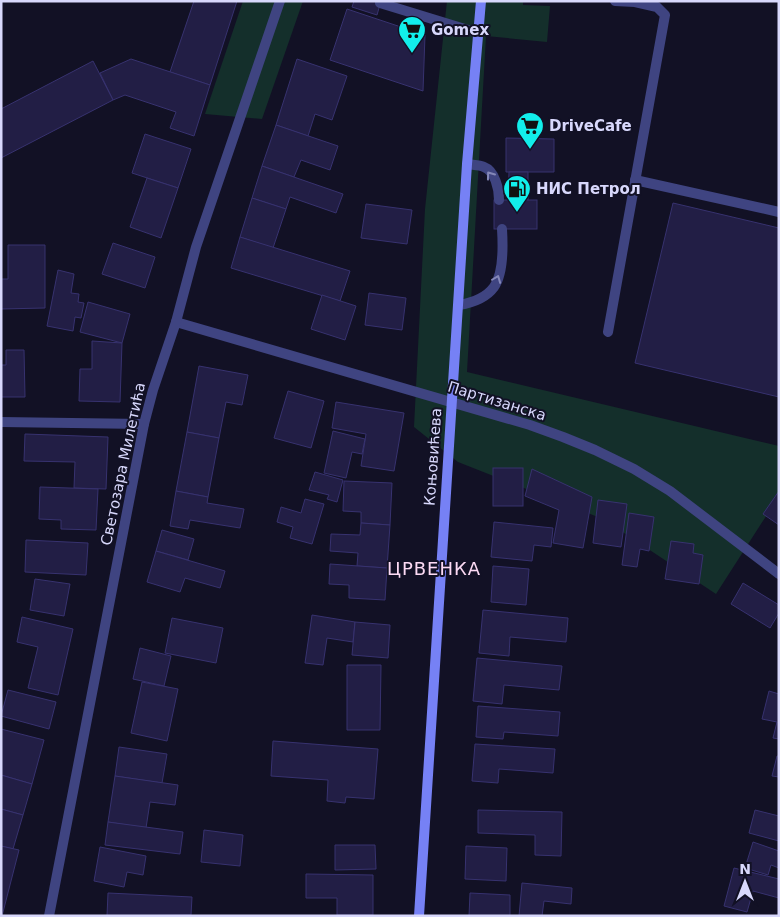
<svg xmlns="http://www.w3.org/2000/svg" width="780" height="917" viewBox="0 0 780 917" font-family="'DejaVu Sans',sans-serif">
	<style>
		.green { fill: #142f2b }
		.building { fill: #221e45; stroke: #37326f }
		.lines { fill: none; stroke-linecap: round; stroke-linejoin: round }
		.service { stroke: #3f4481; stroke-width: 10 }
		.minor { stroke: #3f4481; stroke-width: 10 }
		.secondary { stroke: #7681f5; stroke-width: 10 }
		.oneway { stroke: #8487b8 }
		.labels { text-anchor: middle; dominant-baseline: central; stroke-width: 4; stroke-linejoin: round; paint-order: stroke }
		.poi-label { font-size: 15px; font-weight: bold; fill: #d8d8fc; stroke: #121125; text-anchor: start }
		.street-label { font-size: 15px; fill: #d8d8fc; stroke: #121125 }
		.quarter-label { font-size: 18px; letter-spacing: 1px; fill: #fcdaf4; stroke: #121125 }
	</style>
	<rect width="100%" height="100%" fill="#121125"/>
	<g class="green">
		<polygon points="243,1 303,1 262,119 205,114"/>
		<polygon points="447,1 523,1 523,5 550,6 547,42 486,36 467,372 779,446 779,496 716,594 603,519 458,462 414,427 425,209"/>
	</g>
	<g class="building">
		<polygon points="194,1 237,1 210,85 170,72"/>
		<polygon points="354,1 381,1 377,15 352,7"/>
		<polygon points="347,9 425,35 423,91 330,60"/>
		<polygon points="131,59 210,85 194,136 170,128 176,112 125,95 113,100 100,73"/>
		<polygon points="297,59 347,76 332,120 315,114 308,136 276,125"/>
		<polygon points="93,61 113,100 1,158 1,109"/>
		<polygon points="276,125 338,146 330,170 301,160 294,177 262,166"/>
		<polygon points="145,134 191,149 178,188 132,173"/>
		<polygon points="506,138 554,139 554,172 506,172"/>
		<polygon points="262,166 343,194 336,213 290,197 286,209 252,198"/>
		<polygon points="509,172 528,172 528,200 508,200"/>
		<polygon points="147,178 178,188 161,238 130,227"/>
		<polygon points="252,198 286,209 273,248 240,237"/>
		<rect x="494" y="200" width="43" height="29"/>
		<polygon points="673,203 779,228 779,397 635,363"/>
		<polygon points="366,204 412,210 407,244 361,238"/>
		<polygon points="240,237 350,271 340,301 231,268"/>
		<polygon points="113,243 155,257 145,288 102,274"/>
		<polygon points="8,245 45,245 45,308 1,309 1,279 8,279"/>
		<polygon points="58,270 74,274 71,293 79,294 78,302 84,303 81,318 75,317 73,331 47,326"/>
		<polygon points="369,293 406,298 402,330 365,325"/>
		<polygon points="322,295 356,306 345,340 311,329"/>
		<polygon points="88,302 130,314 122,343 80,332"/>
		<polygon points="92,341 122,343 120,402 79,401 80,369 92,369"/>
		<polygon points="6,350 24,350 25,397 1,397 1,365 6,365"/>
		<polygon points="199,366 248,375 242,405 226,402 219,438 187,432"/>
		<polygon points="288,391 324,401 311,448 274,438"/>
		<polygon points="336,402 404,413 394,471 361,466 366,434 332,428"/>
		<polygon points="333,431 365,439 362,454 352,452 346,478 324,473"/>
		<polygon points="187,432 219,438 208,497 176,491"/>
		<polygon points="25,434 108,437 106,489 74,488 75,462 24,461"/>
		<rect x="493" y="468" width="30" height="38"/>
		<polygon points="532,469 592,497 583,548 553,543 559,510 525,496"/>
		<polygon points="315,472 343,480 337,502 327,499 329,495 309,490"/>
		<polygon points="344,481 392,483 390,525 361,523 361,512 343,511"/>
		<polygon points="40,487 98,489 96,530 61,529 61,520 39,519"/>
		<polygon points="176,491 208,497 207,503 244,509 240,528 190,520 188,529 170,526"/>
		<polygon points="779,491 779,525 763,514"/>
		<polygon points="305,499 324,504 312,544 290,538 293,527 277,522 281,507 301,513"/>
		<polygon points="598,500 627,504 621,547 593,543"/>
		<polygon points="629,513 654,517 649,551 640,549 637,567 622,565"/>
		<polygon points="494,522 553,528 551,547 534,545 532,561 491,557"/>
		<polygon points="361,523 390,525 387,568 357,566 358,553 330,551 331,534 360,535"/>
		<polygon points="162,530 194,539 188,560 156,551"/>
		<polygon points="26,540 88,543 86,575 25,572"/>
		<polygon points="671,541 694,544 693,553 703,555 699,584 665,579"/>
		<polygon points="156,551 225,571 220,588 185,578 180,592 147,582"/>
		<polygon points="330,564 387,568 385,600 349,598 349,585 329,584"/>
		<polygon points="493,566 529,569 526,605 491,602"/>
		<polygon points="35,579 70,584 64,616 30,610"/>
		<polygon points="743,583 779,605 779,613 770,628 731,604"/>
		<polygon points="483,610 568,618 566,642 510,637 509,656 479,653"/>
		<polygon points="312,615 355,622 353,642 327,638 323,665 305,663"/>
		<polygon points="22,617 73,629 58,695 28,688 38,647 17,642"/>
		<polygon points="172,618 223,628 216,663 165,653"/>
		<polygon points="355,622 390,625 388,658 352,655"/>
		<polygon points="140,648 171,656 164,686 133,679"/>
		<polygon points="477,658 562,666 559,690 504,685 502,704 473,701"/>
		<polygon points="347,665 381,665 380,730 347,730"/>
		<polygon points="142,682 178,689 167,741 131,733"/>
		<polygon points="8,690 56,702 49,729 1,716"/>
		<polygon points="769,691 779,694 779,739 773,738 777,722 762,719"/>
		<polygon points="478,706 560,712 558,736 504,732 503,739 476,737"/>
		<polygon points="1,729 44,740 32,784 1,775"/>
		<polygon points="273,741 378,749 374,799 346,797 345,803 327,801 328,780 271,776"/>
		<polygon points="475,744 555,749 553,773 499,769 498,783 472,781"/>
		<polygon points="119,747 167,754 162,783 115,776"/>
		<polygon points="777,756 779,756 779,777 772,776"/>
		<polygon points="1,775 32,784 23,815 1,809"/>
		<polygon points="115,776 178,785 175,805 150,802 146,828 108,822"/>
		<polygon points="1,809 23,815 13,849 1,846"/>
		<polygon points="478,810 562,812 561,856 535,855 535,835 478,833"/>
		<polygon points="755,810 779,816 779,841 749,833"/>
		<polygon points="108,822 183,832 180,854 105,845"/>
		<polygon points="204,830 243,835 240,866 201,862"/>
		<polygon points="753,842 779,851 779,868 771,865 768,875 745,868"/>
		<polygon points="335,845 375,845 376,869 335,870"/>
		<polygon points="1,846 19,850 2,916 1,916"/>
		<polygon points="466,846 507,848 506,881 465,879"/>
		<polygon points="100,847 146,856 143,875 127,872 124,887 94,881"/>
		<polygon points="734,868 779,879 779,898 753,891 747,912 724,906"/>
		<polygon points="306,874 373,875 373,915 337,915 337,898 306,898"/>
		<polygon points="522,883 572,888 571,904 544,901 542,916 519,916"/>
		<polygon points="108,893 192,897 191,915 107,916"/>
		<polygon points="470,893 510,895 510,916 469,916"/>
	</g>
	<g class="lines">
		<g class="service">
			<path d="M467,164C472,165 479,165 484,167C495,171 499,189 499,200"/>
			<polyline points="635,180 779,212"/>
			<path d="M459,305C471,303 486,298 494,287C504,273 503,245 502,229"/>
			<polyline points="608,332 665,15 657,7 635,2 615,1"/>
		</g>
		<g class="minor">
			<polyline points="380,3 478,33"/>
			<polyline points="176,322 530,425 563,437 595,450 634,469 670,491 779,574"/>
			<polyline points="1,422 144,424"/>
			<polyline points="49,916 144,424 153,390 176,322 196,247 280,1"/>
		</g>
		<polyline class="secondary" points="419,916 467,164 481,1"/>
	</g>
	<defs><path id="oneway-chevron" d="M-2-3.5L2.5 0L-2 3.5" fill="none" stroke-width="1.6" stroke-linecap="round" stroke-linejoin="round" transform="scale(1.25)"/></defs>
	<g class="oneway">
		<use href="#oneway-chevron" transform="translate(490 175) rotate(-126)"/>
		<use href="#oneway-chevron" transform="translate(497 279) rotate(-69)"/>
	</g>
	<defs>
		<symbol id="supermarket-pin" viewBox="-11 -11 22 30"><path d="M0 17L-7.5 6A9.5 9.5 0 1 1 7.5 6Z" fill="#12eeeb" stroke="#121125"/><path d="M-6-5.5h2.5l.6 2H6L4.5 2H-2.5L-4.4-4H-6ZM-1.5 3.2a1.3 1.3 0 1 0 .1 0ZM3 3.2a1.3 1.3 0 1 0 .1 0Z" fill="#111"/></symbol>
		<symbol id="fuel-pin" viewBox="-11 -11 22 30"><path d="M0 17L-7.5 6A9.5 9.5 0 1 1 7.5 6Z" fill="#12eeeb" stroke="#121125"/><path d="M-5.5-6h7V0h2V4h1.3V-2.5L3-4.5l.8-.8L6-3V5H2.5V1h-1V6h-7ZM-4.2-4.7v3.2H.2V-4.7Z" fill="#111"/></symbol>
	</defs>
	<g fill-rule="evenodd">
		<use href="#supermarket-pin" x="396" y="14" width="32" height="43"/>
		<use href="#supermarket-pin" x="514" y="110" width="32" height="43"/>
		<use href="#fuel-pin" x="501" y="173" width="32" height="43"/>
	</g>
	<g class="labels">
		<g class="poi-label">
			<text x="431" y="30">Gomex</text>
			<text x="549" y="126">DriveCafe</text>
			<text x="536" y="189">НИС Петрол</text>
		</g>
		<g class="street-label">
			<text transform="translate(497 401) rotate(17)">Партизанска</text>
			<text transform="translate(433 457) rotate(-86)">Коњовићева</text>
			<text transform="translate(123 464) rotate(-78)">Светозара Милетића</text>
		</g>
		<g class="quarter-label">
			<text x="434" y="568">ЦРВЕНКА</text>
		</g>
	</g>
	<rect width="780" height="917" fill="none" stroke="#d8d8fc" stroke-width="5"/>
	<g transform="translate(745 882)" stroke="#121125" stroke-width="4" paint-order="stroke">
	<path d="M0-4L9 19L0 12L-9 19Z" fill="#d8d8fc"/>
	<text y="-8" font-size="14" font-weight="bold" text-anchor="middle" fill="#d8d8fc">N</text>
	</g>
</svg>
